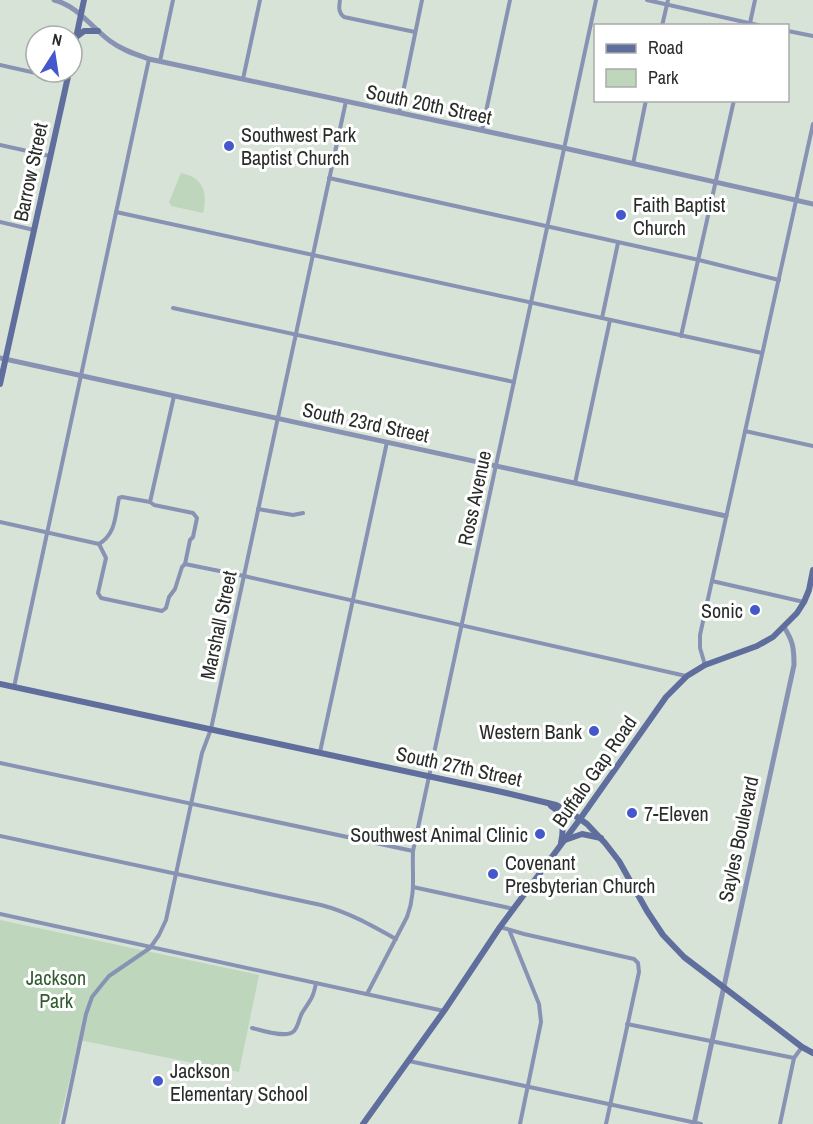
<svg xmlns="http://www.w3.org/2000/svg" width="813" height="1124" viewBox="0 0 813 1124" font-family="'Archivo Narrow',sans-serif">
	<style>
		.green { fill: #bed6bc }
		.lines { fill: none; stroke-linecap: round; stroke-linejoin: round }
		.minor { stroke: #8893b4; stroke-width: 4 }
		.tertiary { stroke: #8893b4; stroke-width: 5 }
		.secondary { stroke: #606e9e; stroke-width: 6 }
		.poi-dot { fill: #4458cc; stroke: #fff; stroke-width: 2 }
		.labels { text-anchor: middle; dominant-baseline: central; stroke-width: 6; stroke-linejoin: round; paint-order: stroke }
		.street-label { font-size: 20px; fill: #292d29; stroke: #fff }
		.poi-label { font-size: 20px; fill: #292d29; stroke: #fff; text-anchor: start }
		.park-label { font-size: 20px; fill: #315c30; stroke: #fff }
	</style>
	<rect width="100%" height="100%" fill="#d7e3d7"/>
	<g class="green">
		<path d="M181,173C203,177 208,193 203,213L171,206L169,202Z"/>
		<polygon points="0,920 259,975 239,1072 79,1040 59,1124 0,1124"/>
	</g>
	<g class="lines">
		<g class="minor">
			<path d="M340,0C339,7 338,12 344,17L415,32"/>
			<polyline points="647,0 762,26"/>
			<polyline points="750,23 755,0"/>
			<polyline points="662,26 668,0"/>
			<polyline points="788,31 813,36"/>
			<polyline points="160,61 173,0"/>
			<polyline points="0,65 67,80"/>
			<polyline points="243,79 260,0"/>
			<polyline points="399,112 422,0"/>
			<polyline points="482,130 510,0"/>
			<polyline points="0,145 50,156"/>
			<polyline points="633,164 646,100"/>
			<polyline points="329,178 699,260 779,280"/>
			<polyline points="116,212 762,353"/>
			<polyline points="0,222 34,230"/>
			<polyline points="173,308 514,382"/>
			<polyline points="602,318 618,243"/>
			<polyline points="681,336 734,100"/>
			<polyline points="174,396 150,502 154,505 193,513 197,518 193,537 190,540 185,564"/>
			<polyline points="745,431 813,446"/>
			<polyline points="575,483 610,320"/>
			<polyline points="258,509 293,515 303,513"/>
			<path d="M0,522L99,544C116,534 115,516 119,498L122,497L150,502"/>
			<polyline points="99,544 106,558 98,593 101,598 162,611 166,608 169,597 175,589 182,567 185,564 244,576 686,676"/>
			<polyline points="712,581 804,602"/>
			<polyline points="705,665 700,648 700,635 813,124"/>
			<polyline points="14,687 149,59"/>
			<polyline points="320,752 387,442"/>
			<polyline points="0,763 413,851"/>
			<path d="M0,836L321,905C348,912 371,925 396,939"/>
			<polyline points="413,887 514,909"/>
			<polyline points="0,914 444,1011"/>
			<polyline points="500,927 524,934 634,959 638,963 639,972 606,1124"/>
			<polyline points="510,932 539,1004 541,1022 520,1124"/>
			<path d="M367,994L407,917C416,893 412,876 413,851L596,0"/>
			<polyline points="627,1024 794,1058"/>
			<path d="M252,1028C261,1030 287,1039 294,1031C298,1027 299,1019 302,1013C310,1000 313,999 316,983"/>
			<polyline points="409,1061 701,1124"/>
			<polyline points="63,1124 86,1014 92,997 100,987 109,976 150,948 159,935 166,920 202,753 211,729 346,101"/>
			<polyline points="780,1124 794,1058 802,1047"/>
		</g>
		<g class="tertiary">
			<path d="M54,0C78,6 91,27 110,41C122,50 135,54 149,59L564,148L813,204"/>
			<polyline points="0,358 726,516"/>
			<path d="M694,1124L794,665C794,648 793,641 784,627"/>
		</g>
		<g class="secondary">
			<polyline points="76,37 84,31 98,31"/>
			<polyline points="72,57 84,0"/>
			<polyline points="0,384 69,72"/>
			<polyline points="0,684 502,792 556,805 570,812 587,824 605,843 619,861 647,911 663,935 684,957 802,1047 813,1053"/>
			<path d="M551,806C554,808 557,810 559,813C564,820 563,834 561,843"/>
			<polyline points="565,840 582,834 601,838"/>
			<polyline points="363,1124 444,1011 500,927 580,819 666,697 687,676 705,665 757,646 773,637 797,613 804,602 809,590 813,570"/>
		</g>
	</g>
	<g class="poi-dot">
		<circle cx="229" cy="146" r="6"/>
		<circle cx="621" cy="215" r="6"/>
		<circle cx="755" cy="610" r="6"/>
		<circle cx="594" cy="731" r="6"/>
		<circle cx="632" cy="813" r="6"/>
		<circle cx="540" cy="834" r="6"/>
		<circle cx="493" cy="874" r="6"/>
		<circle cx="158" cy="1081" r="6"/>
	</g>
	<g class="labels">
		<g class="street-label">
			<text transform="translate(429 104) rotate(12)">South 20th Street</text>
			<text transform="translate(30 172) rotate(-78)">Barrow Street</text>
			<text transform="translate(366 422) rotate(12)">South 23rd Street</text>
			<text transform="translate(474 498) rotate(-78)">Ross Avenue</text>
			<text transform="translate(218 625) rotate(-78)">Marshall Street</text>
			<text transform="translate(459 766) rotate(12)">South 27th Street</text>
			<text transform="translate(594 771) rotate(-55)">Buffalo Gap Road</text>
			<text transform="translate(738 839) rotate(-78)">Sayles Boulevard</text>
		</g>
		<g class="poi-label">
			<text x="241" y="134">Southwest Park<tspan x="241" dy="23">Baptist Church</tspan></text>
			<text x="633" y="204">Faith Baptist<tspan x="633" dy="23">Church</tspan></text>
			<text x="743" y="610" text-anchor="end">Sonic</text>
			<text x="582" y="731" text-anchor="end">Western Bank</text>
			<text x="644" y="813">7-Eleven</text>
			<text x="528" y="834" text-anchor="end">Southwest Animal Clinic</text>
			<text x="505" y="862">Covenant<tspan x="505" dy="23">Presbyterian Church</tspan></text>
			<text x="170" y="1070">Jackson<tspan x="170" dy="23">Elementary School</tspan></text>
		</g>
		<g class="park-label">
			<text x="56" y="977">Jackson<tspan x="56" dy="23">Park</tspan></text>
		</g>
	</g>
	<rect x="594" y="24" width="195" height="78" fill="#ffffff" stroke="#a9aba9" stroke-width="1.5"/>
	<rect x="606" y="44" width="30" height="9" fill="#606e9e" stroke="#a9aba9" stroke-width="1.5"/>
	<text x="648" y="54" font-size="18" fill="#292d29">Road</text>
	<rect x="606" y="69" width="30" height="18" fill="#bed6bc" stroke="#a9aba9" stroke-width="1.5"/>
	<text x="648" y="84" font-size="18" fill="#292d29">Park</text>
	<g transform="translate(54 54) rotate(12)"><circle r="28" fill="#ffffff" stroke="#a9aba9" stroke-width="1.5"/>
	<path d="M0-4.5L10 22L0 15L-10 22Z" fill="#4458cc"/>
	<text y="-9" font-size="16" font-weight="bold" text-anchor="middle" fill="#292d29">N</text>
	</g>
</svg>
